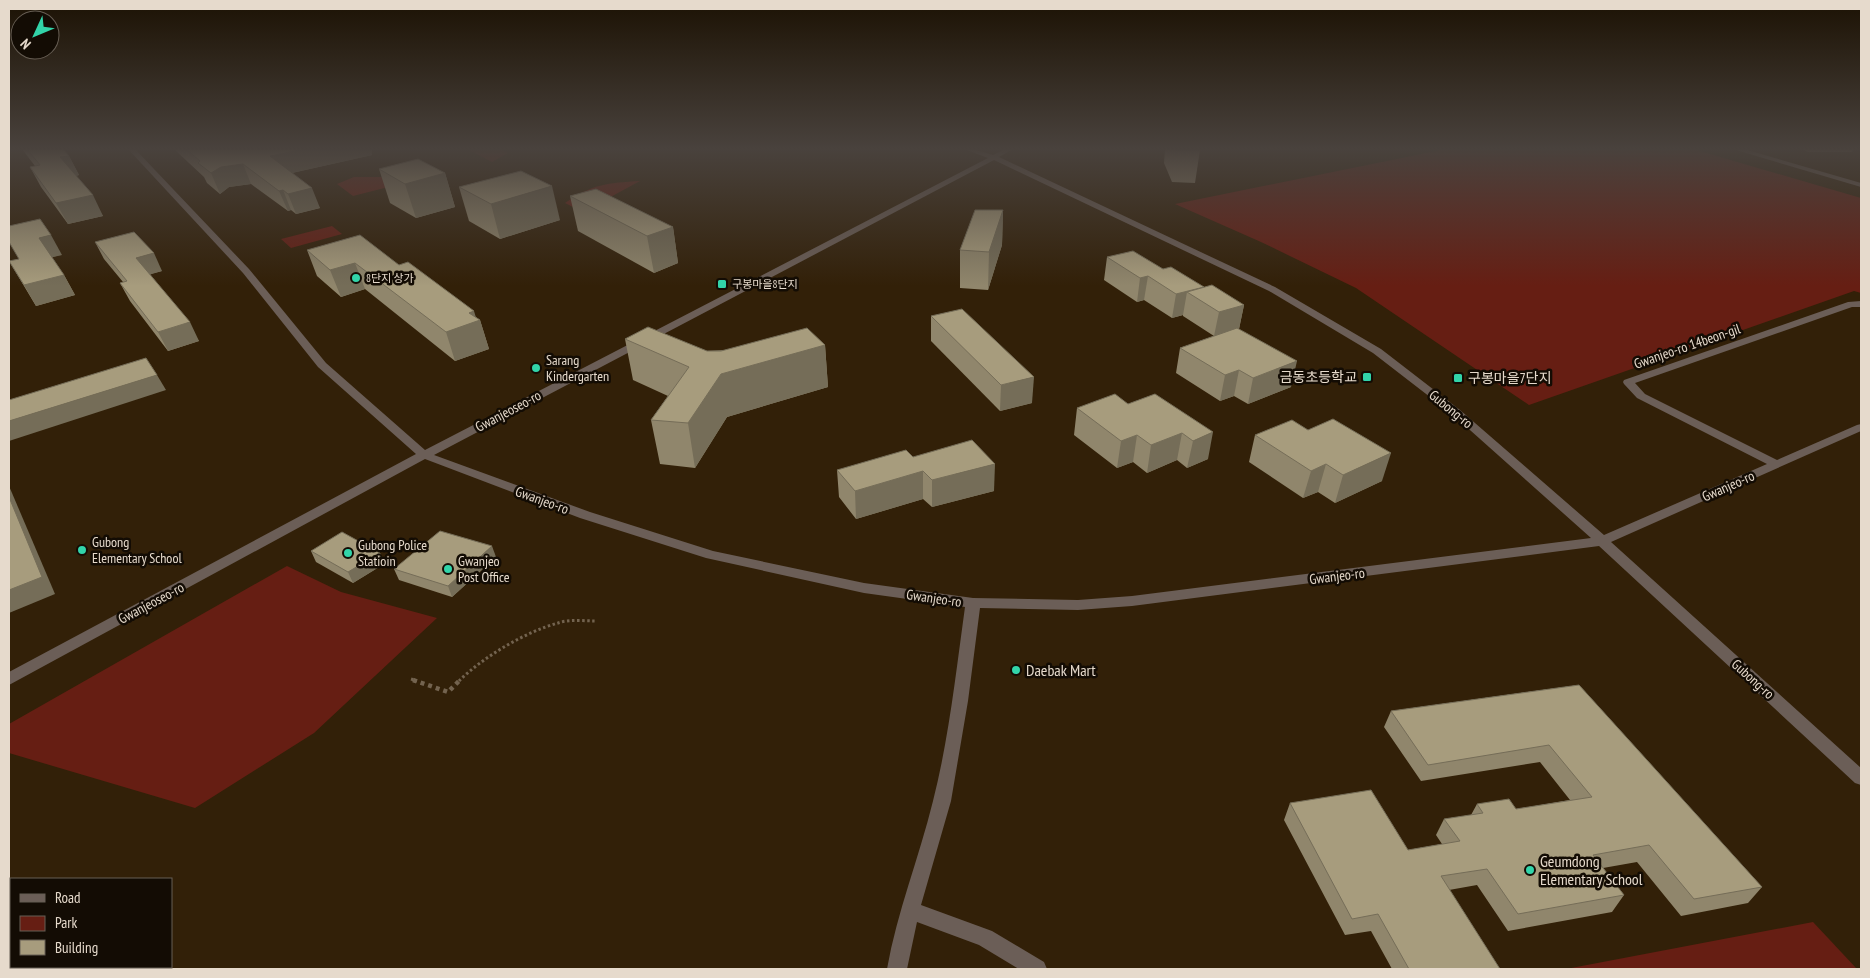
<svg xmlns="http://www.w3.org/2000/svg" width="1870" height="978" viewBox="0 0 1870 978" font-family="'PT Sans Narrow','Noto Sans KR',sans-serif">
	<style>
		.green { fill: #661e13 }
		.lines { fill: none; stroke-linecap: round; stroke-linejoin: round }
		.path-far1 { stroke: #73634f; stroke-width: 3; stroke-dasharray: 2.5 2.5; stroke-linecap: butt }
		.path { stroke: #73634f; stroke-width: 4.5; stroke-dasharray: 4 4; stroke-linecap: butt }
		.minor { fill: #6b5e57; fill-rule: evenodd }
		.wall { fill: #90866c }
		.shaded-wall { fill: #756d58 }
		.building { fill: #a79c7d; stroke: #756d58 }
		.poi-dot { fill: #32d4a9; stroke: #130c04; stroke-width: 2 }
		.labels { text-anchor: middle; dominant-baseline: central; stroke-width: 5; stroke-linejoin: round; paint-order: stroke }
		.far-poi-label { font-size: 11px; fill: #e6dacc; stroke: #130c04; text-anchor: start }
		.street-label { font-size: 14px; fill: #e6dacc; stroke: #130c04 }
		.poi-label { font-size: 14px; fill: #e6dacc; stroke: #130c04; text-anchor: start }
		.near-poi-label { font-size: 16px; fill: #e6dacc; stroke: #130c04; text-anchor: start }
	</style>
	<rect width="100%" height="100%" fill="#322008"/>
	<g class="green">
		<polygon points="467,149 500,149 508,153 492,162"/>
		<polygon points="1446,149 1693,149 1861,198 1861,293 1854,291 1529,405 1356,288 1261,242 1175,204"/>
		<polygon points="354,177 402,177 416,180 353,196 337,184"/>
		<path d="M640,181L592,207L575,208L565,203C592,184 607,183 640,181Z"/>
		<polygon points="332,226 342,234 291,248 281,239"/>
		<polygon points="287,566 341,592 437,618 314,733 195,808 9,753 9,724"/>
		<polygon points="1813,922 1857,969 1566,969"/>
	</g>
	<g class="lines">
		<g class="path-far1">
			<polyline points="411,679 417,681"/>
			<path d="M459,681C483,657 525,632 558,623C569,619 584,621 596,621"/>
		</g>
		<polyline class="path" points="413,680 448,692 460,680"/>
		<g class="minor">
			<path d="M128,149H135L249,269L326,363L425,450L988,158L964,149H973L993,155L1005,149H1013L999,157L1275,287L1381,349L1460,410L1604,535L1767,464L1637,398L1624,384L1623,382L1624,380L1848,302L1861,301V307H1852L1635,383L1645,394L1777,460L1857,425L1861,424V431L1611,542L1861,768V785L1855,783L1599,546L1132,606L1078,610L980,608L968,701L951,801L921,905L992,931L1044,962L1047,969H1019L979,945L917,922L907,969H887C897,912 919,858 933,801C949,738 956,672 965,607L864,593L706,558L580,518L425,459L9,685V672L416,454L318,367L243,273ZM994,160L1269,291L1373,353L1452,414L1591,538L1132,596L1078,600L973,598L864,583L713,551L590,512L434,455Z"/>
			<polygon points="1735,149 1744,149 1861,183 1861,187 1736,150"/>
		</g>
	</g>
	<g class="wall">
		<polygon points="22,149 63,149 69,156 79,175 76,176 103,216 68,224 41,187 30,167 35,166"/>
		<polygon points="174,149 372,149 372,155 292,173 320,208 296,214 291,210 288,211 251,184 229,187 220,194 207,183 204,177"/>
		<polygon points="1165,149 1200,149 1200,150 1195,183 1172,182 1164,163"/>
		<polygon points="1802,149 1854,149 1852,152 1808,152"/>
		<polygon points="379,169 445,173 455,207 416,218 390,203"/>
		<polygon points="459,187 560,220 500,239 469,221"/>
		<polygon points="570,196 673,227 678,263 654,273 578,231"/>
		<polygon points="1003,210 1002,245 988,290 960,288 960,250"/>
		<polygon points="95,242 162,271 150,274 199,341 168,351 130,301 120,283 123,282 104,259"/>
		<polygon points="307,250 399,265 480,320 489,349 455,361 365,289 341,297 317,276"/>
		<polygon points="62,255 51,257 64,275 75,295 36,306 9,261"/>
		<polygon points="1107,257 1163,269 1244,305 1239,329 1291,387 1248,404 1234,396 1220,401 1176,373 1180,348 1214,336 1183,316 1183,315 1172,318 1144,300 1137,302 1104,280"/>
		<polygon points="931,316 1032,403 1000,411 931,341"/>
		<polygon points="625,339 707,351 825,345 828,387 727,417 695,468 660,464 651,420 668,396 633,380"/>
		<polygon points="1155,394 1208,459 1187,468 1177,460 1147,473 1133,462 1117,468 1074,435 1077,408 1128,404"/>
		<polygon points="1255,435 1382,481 1335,503 1318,492 1303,498 1249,462"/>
		<polygon points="913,457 994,491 932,507 923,499 856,519 839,497 837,470"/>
		<polygon points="311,551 380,553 384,564 353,583 316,562"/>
		<polygon points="496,557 452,597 399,580 394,569"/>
		<polygon points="1579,685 1762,887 1748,903 1681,916 1637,862 1603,868 1624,895 1612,912 1508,931 1477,885 1449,890 1500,969 1392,969 1371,931 1345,935 1284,820 1290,803 1408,850 1442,844 1436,835 1444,819 1471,815 1477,804 1516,809 1570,800 1540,762 1421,781 1384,727 1391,711"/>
	</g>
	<g class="shaded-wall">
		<polygon points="306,149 372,149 372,155 278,176 270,156"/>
		<polygon points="69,156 79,175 71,177 60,157"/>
		<polygon points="243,164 251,184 229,187 220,194 211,173 221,167"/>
		<polygon points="445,173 455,207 416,218 405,184"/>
		<polygon points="552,186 560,220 500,239 491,204"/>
		<polygon points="312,188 320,208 296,214 288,194"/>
		<polygon points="283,190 291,210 288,211 279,191"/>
		<polygon points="93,195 103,216 68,224 56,203"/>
		<polygon points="1003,210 1002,245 988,290 989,252"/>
		<polygon points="673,227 678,263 654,273 647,236"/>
		<polygon points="51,235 62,255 49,258 39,238"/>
		<polygon points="154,253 162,271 145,276 136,258"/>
		<polygon points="355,263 365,289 341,297 330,270"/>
		<polygon points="64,275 75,295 36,306 24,285"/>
		<polygon points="1148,276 1144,300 1137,302 1140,278"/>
		<polygon points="1204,287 1187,292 1183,315 1172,318 1176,294"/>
		<polygon points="1244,305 1239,329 1214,336 1219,312"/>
		<polygon points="474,311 477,321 480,320 489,349 455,361 446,332 469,313"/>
		<polygon points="190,322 199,341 168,351 158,332"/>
		<polygon points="825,345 828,387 727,417 695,468 688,423 721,374"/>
		<polygon points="1297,361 1291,387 1248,404 1253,378"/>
		<polygon points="1239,370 1234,396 1220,401 1225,375"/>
		<polygon points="157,375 166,390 9,441 9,421"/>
		<polygon points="1034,377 1032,403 1000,411 1001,385"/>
		<polygon points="1213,432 1208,459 1187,468 1193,441"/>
		<polygon points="1182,433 1177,460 1147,473 1151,445"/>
		<polygon points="1137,435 1133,462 1117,468 1121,441"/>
		<polygon points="1391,453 1382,481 1335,503 1343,475"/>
		<polygon points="995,464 994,491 932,507 932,480"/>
		<polygon points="1326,464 1318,492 1303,498 1311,471"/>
		<polygon points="923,471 923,499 856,519 855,491"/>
		<polygon points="9,486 55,594 9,613"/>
		<polygon points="492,546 496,557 452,597 448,586"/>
		<polygon points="380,553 384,564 353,583 348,572"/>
	</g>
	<g class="building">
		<polygon points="27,149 63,149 69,156 60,157 93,195 56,203 30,167 40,165"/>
		<polygon points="186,149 306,149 270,156 312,188 288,194 283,190 279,191 243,164 221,167 211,173 198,163 200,161"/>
		<rect x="1177" y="149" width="23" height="1"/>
		<polygon points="418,159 445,173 405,184 379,169"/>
		<polygon points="521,171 552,186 491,204 459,187"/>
		<polygon points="596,189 673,227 647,236 570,196"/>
		<polygon points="975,210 1003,210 989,252 960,250"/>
		<polygon points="40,219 51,235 39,238 64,275 24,285 9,261 19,259 9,242 9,226"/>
		<polygon points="134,232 154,253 136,258 190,322 158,332 120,283 127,281 95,242"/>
		<polygon points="360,235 399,265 408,262 474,311 469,313 480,320 446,332 355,263 330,270 307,250"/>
		<polygon points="1133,251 1163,269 1171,267 1204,287 1176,294 1148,276 1140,278 1107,257"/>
		<polygon points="1212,285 1244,305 1219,312 1187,292"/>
		<polygon points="962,309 1034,377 1001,385 931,316"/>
		<polygon points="648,327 707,351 721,351 807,328 825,345 721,374 688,423 651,420 689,367 625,339"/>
		<polygon points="1237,328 1297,361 1253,378 1239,370 1225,375 1180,348"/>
		<polygon points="146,358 157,375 9,421 9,400"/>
		<polygon points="1115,394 1128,404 1155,394 1213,432 1193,441 1182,433 1151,445 1137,435 1121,441 1077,408"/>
		<polygon points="1333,419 1391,453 1343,475 1326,464 1311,471 1255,435 1292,420 1308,430"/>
		<polygon points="972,440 995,464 932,480 923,471 855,491 837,470 906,450 913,457"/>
		<polygon points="9,497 42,577 9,590"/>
		<polygon points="440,531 492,546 448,586 394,569"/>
		<polygon points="342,532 380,553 348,572 311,551"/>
		<polygon points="1579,685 1762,887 1694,899 1649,845 1593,855 1624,895 1518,914 1487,869 1441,876 1500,969 1409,969 1378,914 1352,919 1290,803 1371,790 1408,850 1460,841 1444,819 1483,813 1477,804 1509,799 1516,809 1592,797 1549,745 1428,765 1391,711"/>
	</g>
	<linearGradient id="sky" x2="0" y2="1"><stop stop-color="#1c1204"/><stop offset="0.52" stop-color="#49423d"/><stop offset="1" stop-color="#49423d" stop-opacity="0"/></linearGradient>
	<rect width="1870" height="286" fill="url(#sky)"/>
	<g class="poi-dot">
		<circle cx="356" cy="278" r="5"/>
		<rect x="717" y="279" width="10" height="10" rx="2.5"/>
		<circle cx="536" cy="368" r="5"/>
		<rect x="1362" y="372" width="10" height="10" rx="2.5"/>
		<rect x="1453" y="373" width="10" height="10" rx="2.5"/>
		<circle cx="82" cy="550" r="5"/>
		<circle cx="348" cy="553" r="5"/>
		<circle cx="448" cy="569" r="5"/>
		<circle cx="1016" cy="670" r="5"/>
		<circle cx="1530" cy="870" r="5"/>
	</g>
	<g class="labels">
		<g class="far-poi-label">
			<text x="366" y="278">8단지 상가</text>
			<text x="732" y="284">구봉마을8단지</text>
		</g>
		<g class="street-label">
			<text transform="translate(1687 346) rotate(-19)">Gwanjeo-ro 14beon-gil</text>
			<text transform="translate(1451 409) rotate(39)">Gubong-ro</text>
			<text transform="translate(508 411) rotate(-28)">Gwanjeoseo-ro</text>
			<text transform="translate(1728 486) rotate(-24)">Gwanjeo-ro</text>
			<text transform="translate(542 500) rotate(20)">Gwanjeo-ro</text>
			<text transform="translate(1337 576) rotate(-7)">Gwanjeo-ro</text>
			<text transform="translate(934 598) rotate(8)">Gwanjeo-ro</text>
			<text transform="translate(151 603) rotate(-28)">Gwanjeoseo-ro</text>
			<text transform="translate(1753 679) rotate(42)">Gubong-ro</text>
		</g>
		<g class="poi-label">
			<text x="546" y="360">Sarang<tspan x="546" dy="16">Kindergarten</tspan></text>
			<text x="1357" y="377" text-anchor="end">금동초등학교</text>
			<text x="1468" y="378">구봉마을7단지</text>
			<text x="92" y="542">Gubong<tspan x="92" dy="16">Elementary School</tspan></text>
			<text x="358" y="545">Gubong Police<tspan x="358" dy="16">Statioin</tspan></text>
			<text x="458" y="561">Gwanjeo<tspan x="458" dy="16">Post Office</tspan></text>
		</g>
		<g class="near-poi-label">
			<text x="1026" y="670">Daebak Mart</text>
			<text x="1540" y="861">Geumdong<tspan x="1540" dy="18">Elementary School</tspan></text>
		</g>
	</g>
	<rect width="1870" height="978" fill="none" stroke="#e6dacc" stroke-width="20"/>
	<rect x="10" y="878" width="162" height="90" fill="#130c04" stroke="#675e54"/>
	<rect x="20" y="894" width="25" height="8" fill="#6b5e57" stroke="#675e54"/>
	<text x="55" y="903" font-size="15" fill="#e6dacc">Road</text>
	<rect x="20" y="916" width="25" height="15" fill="#661e13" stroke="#675e54"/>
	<text x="55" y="928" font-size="15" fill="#e6dacc">Park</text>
	<rect x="20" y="940" width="25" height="15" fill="#a79c7d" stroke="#675e54"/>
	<text x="55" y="953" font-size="15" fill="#e6dacc">Building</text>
	<g transform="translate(35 35) rotate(226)"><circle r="24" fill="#130c04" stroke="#675e54"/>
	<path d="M0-4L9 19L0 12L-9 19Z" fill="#32d4a9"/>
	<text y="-8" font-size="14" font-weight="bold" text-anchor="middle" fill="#e6dacc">N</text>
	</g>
</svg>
